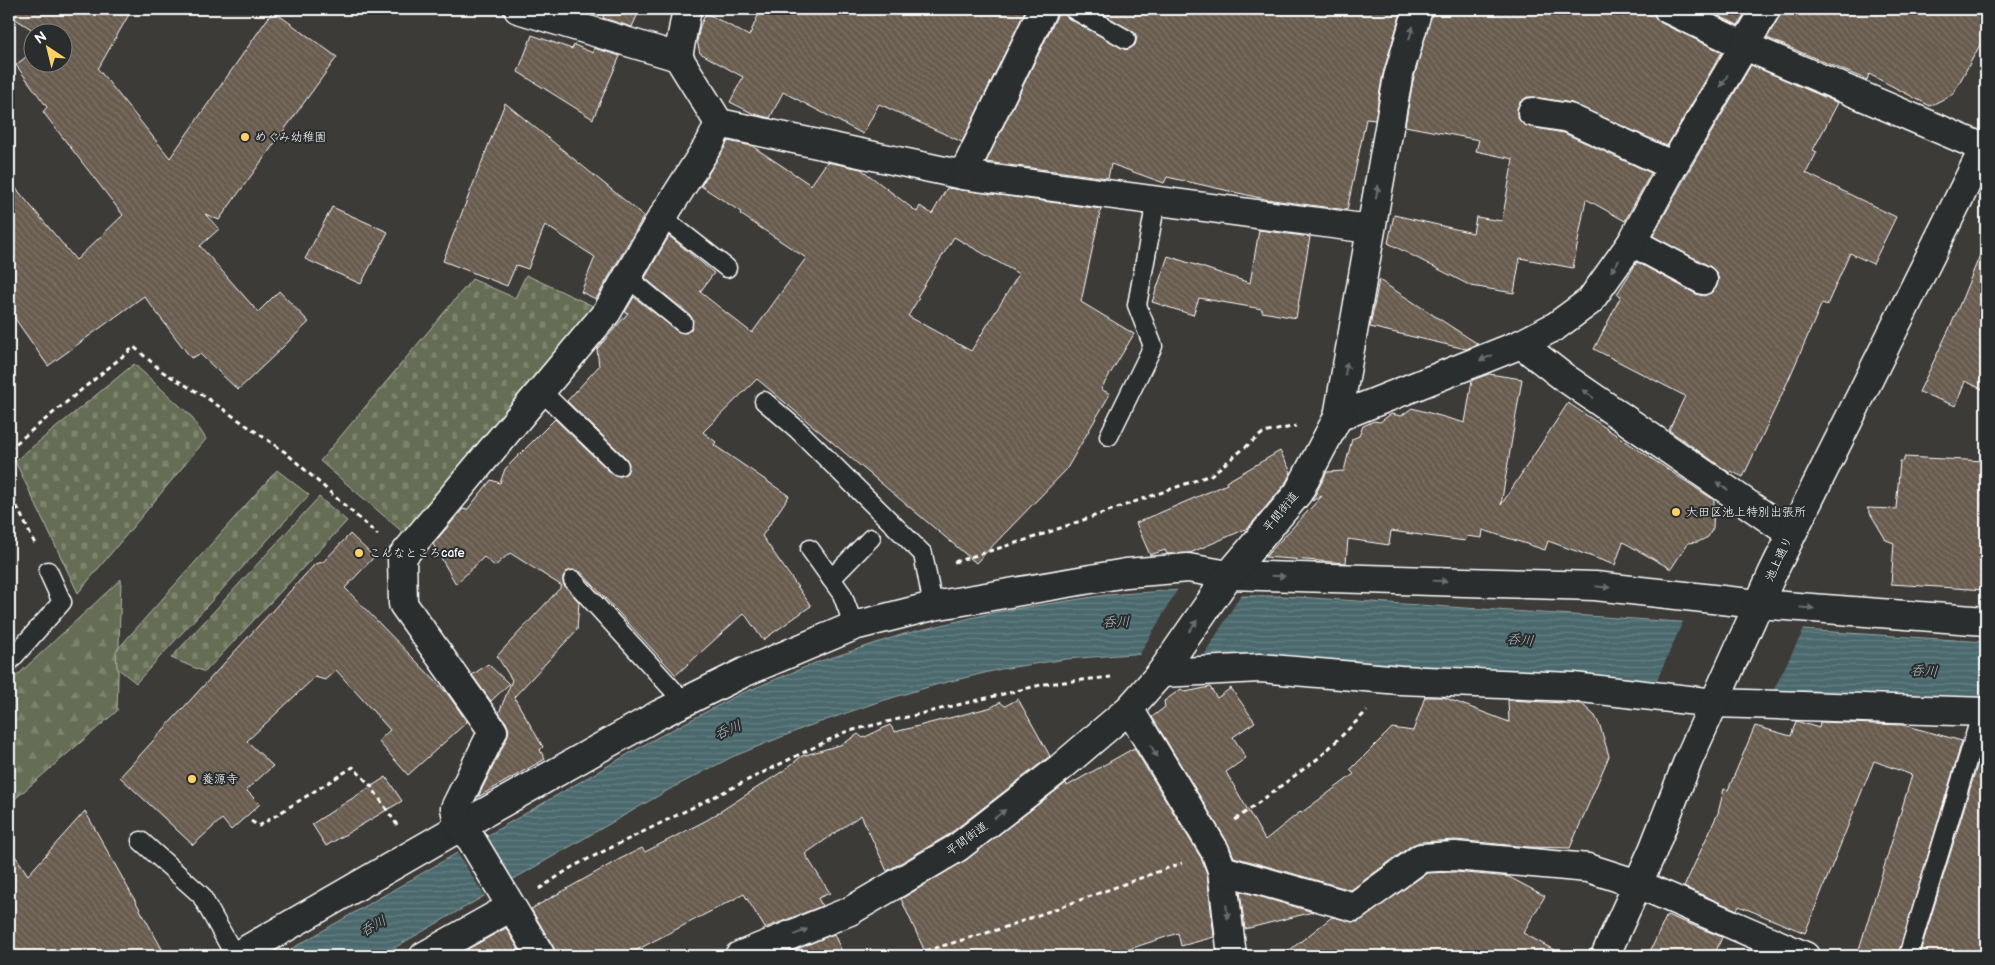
<svg xmlns="http://www.w3.org/2000/svg" width="1995" height="965" viewBox="0 0 1995 965" font-family="'Balsamiq Sans','Klee One',sans-serif">
	<style>
		.forest { fill: url(#forest-firs); stroke: #b2b6aa }
		.cemetery { fill: url(#cemetery-stones); stroke: #b2b6aa }
		.water { fill: url(#water-rules); stroke: #93a5a7 }
		.pier { fill: #3d3b38 }
		.building { fill: url(#building-back-hatch); stroke: #fff; fill-rule: evenodd }
		.lines { fill: none; stroke-linecap: round; stroke-linejoin: round }
		.lane-casing { stroke: #fff; stroke-width: 21 }
		.street-casing { stroke: #fff; stroke-width: 31 }
		.secondary-casing { stroke: #fff; stroke-width: 31 }
		.path { stroke: #fff; stroke-width: 3; stroke-dasharray: 5 4; stroke-linecap: butt }
		.lane { stroke: #2a2d2e; stroke-width: 18 }
		.street { stroke: #2a2d2e; stroke-width: 28 }
		.secondary { stroke: #2a2d2e; stroke-width: 28 }
		.oneway { fill: #6a6c6d }
		.poi-dot { fill: #ffd166; stroke: #2a2d2e; stroke-width: 2 }
		.labels { text-anchor: middle; dominant-baseline: central; stroke-width: 4; stroke-linejoin: round; paint-order: stroke }
		.poi-label { font-size: 12px; fill: #fff; stroke: #2a2d2e; text-anchor: start }
		.street-label { font-size: 12px; fill: #fff; stroke: #2a2d2e }
		.water-label { font-size: 14px; font-style: italic; fill: #aebcbd; stroke: #2a2d2e }
	</style>
	<defs>
		<pattern id="forest-firs" width="22" height="20" patternUnits="userSpaceOnUse" patternTransform="scale(1.25)"><rect width="22" height="20" fill="#656e54"/><path d="M5 1l3.5 6h-7zM16 11l3.5 6h-7z" fill="#7c846e"/></pattern>
		<pattern id="cemetery-stones" width="16" height="16" patternUnits="userSpaceOnUse" patternTransform="scale(1.25)"><rect width="16" height="16" fill="#656e54"/><path d="M2 7V4a2 2 0 0 1 4 0v3zM10 15v-3a2 2 0 0 1 4 0v3z" fill="#7c846e"/></pattern>
		<pattern id="water-rules" width="6" height="5" patternUnits="userSpaceOnUse" patternTransform="scale(1.25)"><rect width="6" height="5" fill="#4b696d"/><path d="M0 2.5h6" fill="none" stroke="#668083"/></pattern>
		<pattern id="building-back-hatch" width="6" height="6" patternUnits="userSpaceOnUse" patternTransform="scale(1.25)"><rect width="6" height="6" fill="#685b4f"/><path d="M-1 5l2 2M0 0l6 6M5-1l2 2" fill="none" stroke="#7f7469"/></pattern>
	</defs>
	<rect width="100%" height="100%" fill="#3d3b38"/>
	<filter id="ink" filterUnits="userSpaceOnUse"><feTurbulence type="fractalNoise" baseFrequency=".02" numOctaves="2"/><feDisplacementMap in="SourceGraphic" scale="10" xChannelSelector="R" yChannelSelector="G"/><feConvolveMatrix kernelMatrix="1 2 1 2 8 2 1 2 1" color-interpolation-filters="sRGB"/></filter>
	<g filter="url(#ink)">
		<polygon class="forest" points="121,579 117,711 9,804 9,683"/>
		<g class="cemetery">
			<polygon points="526,275 593,306 405,534 320,461 472,279 515,298"/>
			<polygon points="134,364 191,416 206,439 78,593 15,461"/>
			<polygon points="277,470 309,495 136,683 117,668 116,651"/>
			<polygon points="319,497 347,521 205,672 171,658"/>
		</g>
		<polygon class="water" points="1181,590 1234,596 1281,596 1986,642 1986,705 1778,693 1341,660 1278,658 1203,659 1132,654 1066,659 1001,669 935,685 878,702 806,727 732,757 670,789 380,956 279,956 649,742 738,695 815,663 904,634 996,612 1106,595"/>
		<g class="pier">
			<polygon points="1179,587 1242,593 1200,662 1138,657"/>
			<polygon points="1684,619 1805,627 1771,695 1654,687"/>
			<polygon points="484,835 514,882 486,898 456,851"/>
		</g>
		<g class="building">
			<polygon points="9,9 132,9 98,69 170,158 273,11 337,57 219,220 205,214 219,229 200,246 258,312 279,291 309,322 238,390 200,354 191,358 144,296 48,366 9,310 9,180 76,260 123,215 43,112 47,107 16,65 32,52 32,62 62,62 62,32 36,32 9,15"/>
			<polygon points="605,9 640,9 632,27 603,18"/>
			<polygon points="761,9 1026,9 962,142 879,104 863,134 783,92 770,118 754,114 730,102 743,77 700,53 697,41 700,26 706,13 749,36"/>
			<polygon points="1058,9 1062,9 1064,14 1068,18 1126,50 1131,48 1135,45 1137,38 1135,33 1094,9 1402,9 1383,73 1375,120 1366,119 1347,210 1265,199 1167,177 1164,183 1111,164 1108,178 986,162 1057,16"/>
			<polygon points="1433,9 1653,9 1655,17 1661,23 1722,52 1667,146 1572,103 1534,97 1527,97 1520,102 1517,109 1517,117 1523,124 1530,127 1564,133 1651,173 1625,221 1586,199 1573,268 1520,258 1514,293 1471,286 1388,243 1394,215 1473,233 1476,217 1502,221 1513,159 1476,151 1479,140 1405,126 1413,81"/>
			<polygon points="1704,9 1748,9 1738,25"/>
			<polygon points="1782,9 1986,9 1986,34 1953,94 1930,106 1869,74 1867,80 1767,38 1779,17"/>
			<polygon points="532,35 572,49 574,45 593,53 594,48 620,56 593,119 518,72"/>
			<polygon points="1751,65 1838,103 1813,150 1817,152 1806,173 1896,217 1873,264 1850,253 1827,305 1822,303 1788,381 1743,477 1731,471 1730,473 1669,430 1685,396 1594,349 1621,296 1617,294 1637,262 1696,294 1704,296 1711,293 1716,288 1719,279 1716,272 1711,267 1653,236 1687,174"/>
			<polygon points="505,103 644,216 596,299 581,292 595,257 545,225 528,269 516,265 507,286 443,261"/>
			<path d="M728,141L752,146L811,185L827,162L861,169L917,212L920,206L932,214L947,188L1101,209L1081,302L1134,334L1101,389L1110,394L1066,470L976,563L757,379L703,432L716,442L714,445L789,496L762,536L811,606L763,640L744,613L676,675L581,572L571,570L566,572L563,577V583L579,602L577,630L514,697L543,747L540,750L545,759L478,797L507,738L509,730L506,722L499,713L512,680L497,656L562,586L510,553L495,566L484,557L456,584L433,544L463,509L467,510L491,480L500,483L505,469L555,419L612,474L621,476L627,473L629,464L626,458L567,401L599,366L597,349L628,313L625,312L634,297L677,331L686,333L691,329L693,320L690,315L645,278L669,236L714,273L700,292L752,333L806,258L740,214L741,212L701,186ZM954,237L1019,274L971,351L908,316L919,298L917,297Z"/>
			<polygon points="332,207 388,232 361,284 305,259"/>
			<polygon points="1259,230 1310,237 1296,318 1262,312 1262,309 1199,298 1193,315 1152,302 1168,256 1250,283"/>
			<polygon points="1985,243 1986,391 1965,381 1956,406 1919,392 1952,323"/>
			<polygon points="1379,280 1478,344 1466,349 1370,327"/>
			<polygon points="1489,374 1522,379 1501,505 1568,403 1714,500 1713,528 1708,537 1698,542 1688,543 1671,569 1623,542 1615,565 1548,541 1545,550 1483,530 1482,538 1467,536 1465,541 1391,531 1389,545 1348,539 1346,563 1265,557 1322,496 1312,501 1327,472 1344,471 1352,439 1359,436 1363,426 1374,421 1380,422 1391,414 1401,416 1412,408 1465,423 1472,380"/>
			<polygon points="1280,451 1291,472 1285,484 1248,528 1190,553 1167,554 1165,550 1150,555 1136,523 1227,484 1226,482"/>
			<polygon points="1904,457 1986,461 1986,590 1891,584 1894,543 1886,540 1867,508 1896,509 1900,461 1904,461"/>
			<polygon points="350,534 374,557 345,588 447,693 467,722 408,775 378,741 390,730 336,670 325,680 315,677 247,741 273,766 246,790 260,804 231,830 222,819 193,845 120,777 315,564 323,562"/>
			<polygon points="488,664 509,684 491,701 472,675"/>
			<polygon points="1210,687 1217,698 1231,688 1255,722 1233,737 1246,758 1226,772 1265,840 1300,812 1301,813 1354,774 1350,770 1392,728 1413,731 1425,697 1443,697 1509,722 1508,700 1582,704 1595,716 1600,726 1609,756 1570,848 1529,847 1456,840 1420,842 1412,845 1351,890 1234,857 1228,843 1152,717 1165,707 1164,701 1181,689 1185,692"/>
			<polygon points="1018,699 1050,756 948,835 887,871 861,815 805,854 830,893 818,898 822,906 765,928 744,894 625,956 557,956 554,948 531,909 618,860 642,848 645,852 707,820 783,771 802,756 843,744 858,734 863,738 890,725 895,732 992,707 1000,702 1005,706"/>
			<polygon points="1796,721 1819,728 1820,722 1903,725 1962,741 1898,956 1857,956 1912,775 1874,761 1805,933 1739,906 1737,910 1684,887 1718,813 1724,789 1728,790 1755,726 1791,736"/>
			<polygon points="1983,746 1986,747 1986,956 1919,956"/>
			<polygon points="1134,748 1201,858 1207,874 1214,937 1181,946 1178,933 1108,956 927,956 901,899 966,860 1066,783 1067,786"/>
			<polygon points="386,777 402,801 326,846 312,824"/>
			<polygon points="85,811 166,956 9,956 9,847 28,875"/>
			<polygon points="1455,872 1509,877 1545,896 1523,933 1565,956 1282,956 1332,917 1357,922 1427,873"/>
			<polygon points="1240,891 1313,912 1245,929"/>
			<polygon points="1667,915 1722,937 1714,956 1648,956"/>
			<polygon points="506,928 523,956 455,956"/>
			<polygon points="834,934 844,956 782,955"/>
		</g>
		<g class="lines">
			<defs>
				<g id="lane">
					<polyline points="1073,9 1126,39"/>
					<polyline points="662,217 727,268"/>
					<polyline points="627,277 683,323"/>
					<polyline points="540,390 619,466"/>
					<polyline points="764,401 798,430 923,554 933,606"/>
					<polyline points="1109,436 1153,346 1137,305 1156,201"/>
					<polyline points="810,549 842,594 854,626"/>
					<polyline points="831,579 871,538"/>
					<polyline points="573,580 684,702"/>
					<polyline points="9,662 62,602 48,571"/>
					<polyline points="141,841 201,895 235,956"/>
					<polyline points="1908,956 1982,712"/>
				</g>
				<g id="street">
					<polyline points="518,9 678,57 719,123 963,175 1370,229"/>
					<polyline points="1668,9 1745,46 1986,149"/>
					<polyline points="678,57 687,9"/>
					<polyline points="1532,112 1569,118 1673,166"/>
					<polyline points="963,175 1043,9"/>
					<polyline points="1632,242 1703,280"/>
					<polyline points="1521,344 1561,375 1791,534"/>
					<polyline points="1338,417 1521,344 1556,326 1590,301 1632,242 1673,166 1766,9"/>
					<polyline points="1161,673 1260,668 1400,680 1573,687 1715,703 1986,712"/>
					<polyline points="1129,709 1215,851 1222,870 1232,956"/>
					<polyline points="1222,870 1354,907 1421,858 1455,856 1588,868 1638,884 1805,956"/>
					<polyline points="236,956 484,813 658,715 745,672 854,626 933,606 1126,573 1188,568 1229,575 1595,586 1758,604 1986,621"/>
					<polyline points="424,956 511,907"/>
					<polyline points="541,956 471,839 459,827 455,808 493,731 403,604 402,557 607,312 658,224 711,141 719,123"/>
					<polyline points="739,956 850,911 957,848 1060,768 1129,709 1161,673 1229,575 1298,493 1338,417 1398,77 1418,9"/>
				</g>
				<polyline id="secondary" points="1605,956 1653,850 1688,761 1773,572 1986,144"/>
			</defs>
			<use href="#lane" class="lane-casing"/>
			<use href="#street" class="street-casing"/>
			<use href="#secondary" class="secondary-casing"/>
			<g class="path">
				<polyline points="9,449 134,347 163,372 204,396 285,452 378,535"/>
				<polyline points="9,490 36,546"/>
				<polyline points="954,562 1032,538 1211,475 1263,433 1296,426"/>
				<polyline points="1235,820 1320,757 1367,711"/>
				<polyline points="251,821 259,826 353,767 371,786 397,825"/>
				<polyline points="539,889 572,867 845,732 1045,684 1111,677"/>
				<polyline points="908,956 1000,929 1182,863"/>
			</g>
			<use href="#lane" class="lane"/>
			<use href="#street" class="street"/>
			<use href="#secondary" class="secondary"/>
		</g>
		<defs><path id="oneway-solid" d="M-6-.8H1V-3.2L6.5 0L1 3.2V.8H-6Z" transform="scale(1.25)"/></defs>
		<g class="oneway">
			<use href="#oneway-solid" transform="translate(1411 33) rotate(-73)"/>
			<use href="#oneway-solid" transform="translate(1724 81) rotate(121)"/>
			<use href="#oneway-solid" transform="translate(1377 192) rotate(-80)"/>
			<use href="#oneway-solid" transform="translate(1615 266) rotate(125)"/>
			<use href="#oneway-solid" transform="translate(1486 358) rotate(158)"/>
			<use href="#oneway-solid" transform="translate(1346 369) rotate(-81)"/>
			<use href="#oneway-solid" transform="translate(1588 394) rotate(-145)"/>
			<use href="#oneway-solid" transform="translate(1722 486) rotate(-145)"/>
			<use href="#oneway-solid" transform="translate(1278 576) rotate(2)"/>
			<use href="#oneway-solid" transform="translate(1440 581) rotate(2)"/>
			<use href="#oneway-solid" transform="translate(1603 587) rotate(6)"/>
			<use href="#oneway-solid" transform="translate(1807 608) rotate(4)"/>
			<use href="#oneway-solid" transform="translate(1193 626) rotate(-55)"/>
			<use href="#oneway-solid" transform="translate(1154 751) rotate(59)"/>
			<use href="#oneway-solid" transform="translate(1000 814) rotate(-38)"/>
			<use href="#oneway-solid" transform="translate(1227 912) rotate(84)"/>
			<use href="#oneway-solid" transform="translate(801 932) rotate(-23)"/>
		</g>
	</g>
	<g class="poi-dot">
		<circle cx="245" cy="137" r="5"/>
		<circle cx="1676" cy="512" r="5"/>
		<circle cx="359" cy="553" r="5"/>
		<circle cx="192" cy="779" r="5"/>
	</g>
	<g class="labels">
		<g class="poi-label">
			<text x="255" y="137">めぐみ幼稚園</text>
			<text x="1686" y="512">大田区池上特別出張所</text>
			<text x="369" y="553">こんなところcafe</text>
			<text x="202" y="779">養源寺</text>
		</g>
		<g class="street-label">
			<text transform="translate(1281 512) rotate(-51)">平間街道</text>
			<text transform="translate(1779 559) rotate(-65)">池上通り</text>
			<text transform="translate(967 839) rotate(-36)">平間街道</text>
		</g>
		<g class="water-label">
			<text transform="translate(1116 622) rotate(-1)">呑川</text>
			<text transform="translate(1520 640) rotate(5)">呑川</text>
			<text transform="translate(1924 671) rotate(3)">呑川</text>
			<text transform="translate(728 730) rotate(-23)">呑川</text>
			<text transform="translate(373 926) rotate(-29)">呑川</text>
		</g>
	</g>
	<rect width="1995" height="965" fill="none" stroke="#2a2d2e" stroke-width="30"/>
	<rect x="15" y="15" width="1965" height="935" fill="none" stroke="#fff" stroke-width="2" filter="url(#ink)"/>
	<g transform="translate(48 48) rotate(325)"><circle r="24" fill="#2a2d2e" stroke="#7f8182"/>
	<path d="M0-4L9 19L0 12L-9 19Z" fill="#ffd166"/>
	<text y="-8" font-size="14" font-weight="bold" text-anchor="middle" fill="#ffffff">N</text>
	</g>
</svg>
